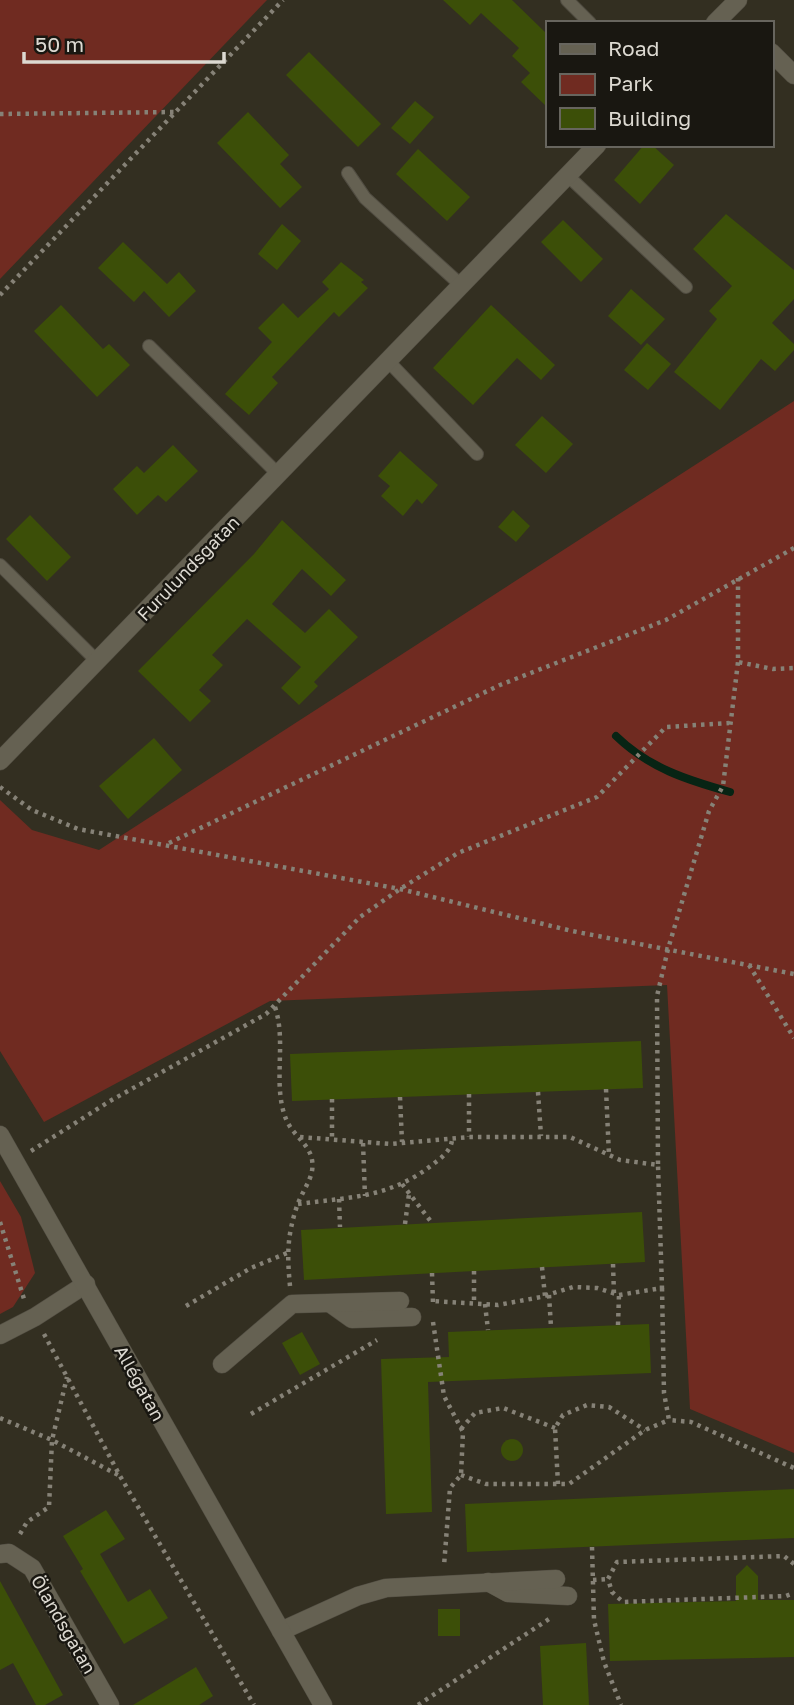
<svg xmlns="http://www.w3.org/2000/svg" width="794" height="1705" viewBox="0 0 794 1705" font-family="'Golos Text',sans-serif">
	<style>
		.green { fill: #702b21 }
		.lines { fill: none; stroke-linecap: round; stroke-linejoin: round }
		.stream { stroke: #072414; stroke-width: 8 }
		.building { fill: #3c4f08 }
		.service-casing { stroke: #514d42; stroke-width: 14 }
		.minor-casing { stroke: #514d42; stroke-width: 19 }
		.tertiary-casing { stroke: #514d42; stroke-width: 19 }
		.path { stroke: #868277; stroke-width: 4.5; stroke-dasharray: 3.5 5; stroke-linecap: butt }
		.service { stroke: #656152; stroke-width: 12 }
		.minor { stroke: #656152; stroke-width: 18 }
		.tertiary { stroke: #656152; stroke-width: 18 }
		.labels { text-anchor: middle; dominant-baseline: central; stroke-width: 5; stroke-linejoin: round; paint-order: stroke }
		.street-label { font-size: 18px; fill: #dcd9d1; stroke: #191711 }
	</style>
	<rect width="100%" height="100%" fill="#332f21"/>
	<g class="green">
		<polygon points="0,0 267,0 0,279"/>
		<polygon points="794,401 794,1453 690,1409 667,985 270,1001 44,1122 0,1051 0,800 32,830 99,850"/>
		<polygon points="0,1181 21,1217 35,1273 13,1307 0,1314"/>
	</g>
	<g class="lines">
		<path class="stream" d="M616,736C649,768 687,780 730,792"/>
	</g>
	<g class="building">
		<polygon points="443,0 512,0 547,34 547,107 521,82 530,73 512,56 519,48 481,13 470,25"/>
		<polygon points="309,52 381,124 358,147 286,75"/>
		<polygon points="415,101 434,117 410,144 391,128"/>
		<polygon points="248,112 289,155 280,164 302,187 280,208 217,143"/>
		<polygon points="644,145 652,145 674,165 640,204 614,180"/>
		<polygon points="418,149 470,197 447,221 396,174"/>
		<polygon points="726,214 794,270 794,299 772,323 794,344 794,350 775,371 761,359 720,410 674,372 717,319 709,311 732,286 693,249"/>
		<polygon points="563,220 603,259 581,282 541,242"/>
		<polygon points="282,224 301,241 277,270 258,254"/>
		<polygon points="123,242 167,284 179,272 196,291 169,317 144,291 134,302 98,268"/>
		<polygon points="341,262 364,280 361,282 368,288 339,317 334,312 272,377 278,383 249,415 225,394 272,342 258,328 283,303 298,318 329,289 322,282"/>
		<polygon points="631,289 665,319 641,345 608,316"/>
		<polygon points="61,305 103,349 109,344 130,365 97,397 34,331"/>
		<polygon points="491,305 555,365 541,380 517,358 473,405 433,368"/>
		<polygon points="647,343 671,364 648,390 624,370"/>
		<polygon points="542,416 573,444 546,473 515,445"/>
		<polygon points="173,445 198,471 166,502 158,495 137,515 113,489 137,466 144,473"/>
		<polygon points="400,451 438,485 422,504 417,499 403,516 381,496 390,486 378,476"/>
		<polygon points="513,510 530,526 516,542 498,527"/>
		<polygon points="30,515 71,557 47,581 6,539"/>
		<polygon points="282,520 346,580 331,596 302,569 272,604 305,633 329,609 358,637 314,682 318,686 299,705 281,688 301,667 247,619 212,655 223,665 199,690 211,701 190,722 138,671 254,554"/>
		<polygon points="154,738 182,770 128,819 99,786"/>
		<polygon points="641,1041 643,1088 292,1101 290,1054"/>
		<polygon points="642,1212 645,1262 304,1280 301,1230"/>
		<polygon points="649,1324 651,1373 428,1382 432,1512 386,1514 381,1359 449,1357 448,1332"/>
		<polygon points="302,1332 320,1364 300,1375 282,1343"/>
		<circle cx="512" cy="1450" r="11"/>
		<polygon points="794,1489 794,1538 467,1552 465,1504"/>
		<polygon points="106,1510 125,1539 100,1554 128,1602 150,1589 168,1618 124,1644 80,1571 83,1569 63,1536"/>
		<polygon points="747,1565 758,1576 758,1600 794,1600 794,1657 610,1661 608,1604 736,1601 736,1576"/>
		<polygon points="0,1581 63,1695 45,1705 36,1705 13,1663 0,1670"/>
		<rect x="438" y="1609" width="22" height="27"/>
		<polygon points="586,1643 589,1705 543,1705 540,1646"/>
		<polygon points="196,1667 213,1696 199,1705 133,1705"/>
	</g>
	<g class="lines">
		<defs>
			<g id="service">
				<polyline points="567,0 590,23"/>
				<polyline points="348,173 365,198 462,286"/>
				<polyline points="568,176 686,287"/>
				<polyline points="149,346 278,474"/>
				<polyline points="389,362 477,454"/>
				<polyline points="0,565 98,662"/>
			</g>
			<g id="minor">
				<polyline points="715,23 738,0"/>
				<polyline points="771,52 794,75"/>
				<polyline points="0,761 597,145"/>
				<polyline points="331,1304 352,1319 412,1317"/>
				<polyline points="0,1335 35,1317 86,1284"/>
				<polyline points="222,1364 292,1304 400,1301"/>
				<polyline points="0,1554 9,1553 32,1568 110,1705"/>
				<polyline points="488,1582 508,1593 568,1596"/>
				<polyline points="281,1631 358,1596 386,1588 556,1579"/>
			</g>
			<polyline id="tertiary" points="0,1135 323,1705"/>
		</defs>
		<use href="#service" class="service-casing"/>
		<use href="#minor" class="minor-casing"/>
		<use href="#tertiary" class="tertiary-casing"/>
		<g class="path">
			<polyline points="0,114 175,112"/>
			<polyline points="0,295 283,0"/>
			<polyline points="738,578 738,662 773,669 794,668"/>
			<polyline points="0,787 32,810 78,829 400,889 572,931 794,974"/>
			<polyline points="169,843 500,685 666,620 794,548"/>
			<polyline points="749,965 794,1038"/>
			<path d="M275,1007C287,1043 272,1084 286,1119C294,1139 316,1146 312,1171C310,1182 301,1194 297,1206C287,1236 287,1255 290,1286"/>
			<polyline points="606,1089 609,1156"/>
			<polyline points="538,1092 541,1136"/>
			<polyline points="469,1094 469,1137"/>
			<polyline points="400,1097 402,1142"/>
			<polyline points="332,1099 332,1138"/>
			<polyline points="300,1137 390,1144 469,1137 570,1137 620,1160 658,1165 662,1288 619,1295 597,1288 573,1287 541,1297 498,1305 433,1301"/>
			<polyline points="363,1143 365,1196"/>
			<polyline points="31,1151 110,1101 266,1014 360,917 400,889 458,853 597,797 666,727 729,723"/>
			<polyline points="658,1164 657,996 668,949 709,811 723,786 738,662"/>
			<polyline points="402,1184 432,1223"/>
			<polyline points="339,1199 340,1227"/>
			<path d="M298,1204C351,1197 389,1198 432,1165C441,1158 451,1151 452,1140"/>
			<polyline points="0,1222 24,1299"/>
			<polyline points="405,1224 409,1194"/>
			<polyline points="613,1264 614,1294"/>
			<polyline points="542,1267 545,1296"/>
			<polyline points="474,1271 474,1303"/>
			<polyline points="432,1273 433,1303"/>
			<polyline points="662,1288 664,1393 669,1420 691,1422 794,1468"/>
			<polyline points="549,1295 551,1327"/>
			<polyline points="485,1304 488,1330"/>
			<polyline points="186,1306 251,1268 287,1253"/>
			<polyline points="433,1322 444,1396 463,1432 461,1475 450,1488 444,1566"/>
			<polyline points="618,1325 619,1295"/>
			<polyline points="44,1334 120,1476 254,1705"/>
			<polyline points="251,1414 377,1340"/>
			<polyline points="0,1418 52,1440 120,1476"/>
			<polyline points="461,1429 475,1413 503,1408 555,1428"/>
			<polyline points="461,1475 486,1484 569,1484 645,1430 669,1420"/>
			<polyline points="558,1484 555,1428 563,1415 587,1405 609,1407 645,1430"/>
			<polyline points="20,1534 27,1522 49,1507 52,1440 67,1377"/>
			<polyline points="592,1547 594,1620 604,1662 621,1705"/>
			<polyline points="794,1564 784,1556 617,1562 608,1579 612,1592 623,1602 786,1596 794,1593"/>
			<polyline points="593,1580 608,1579"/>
			<polyline points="418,1705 552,1617"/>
		</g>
		<use href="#service" class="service"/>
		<use href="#minor" class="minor"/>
		<use href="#tertiary" class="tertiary"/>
	</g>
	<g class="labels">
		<g class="street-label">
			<text transform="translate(188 568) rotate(-46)">Furulundsgatan</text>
			<text transform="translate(140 1383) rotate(61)">Allégatan</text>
			<text transform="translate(64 1624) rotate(60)">Ölandsgatan</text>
		</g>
	</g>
	<rect x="546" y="21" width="228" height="126" fill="#191711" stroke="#67655e" stroke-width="2"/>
	<rect x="560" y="44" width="35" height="10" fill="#656152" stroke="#67655e" stroke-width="2"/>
	<text x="608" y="56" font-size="21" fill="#dcd9d1">Road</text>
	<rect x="560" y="74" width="35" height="21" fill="#702b21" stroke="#67655e" stroke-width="2"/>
	<text x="608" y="91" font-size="21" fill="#dcd9d1">Park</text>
	<rect x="560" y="108" width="35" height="21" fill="#3c4f08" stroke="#67655e" stroke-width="2"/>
	<text x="608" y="126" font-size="21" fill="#dcd9d1">Building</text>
	<path d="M24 52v10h200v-10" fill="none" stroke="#dcd9d1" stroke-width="3.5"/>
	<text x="35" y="52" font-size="21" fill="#dcd9d1" stroke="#191711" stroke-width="5" paint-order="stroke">50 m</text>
</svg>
